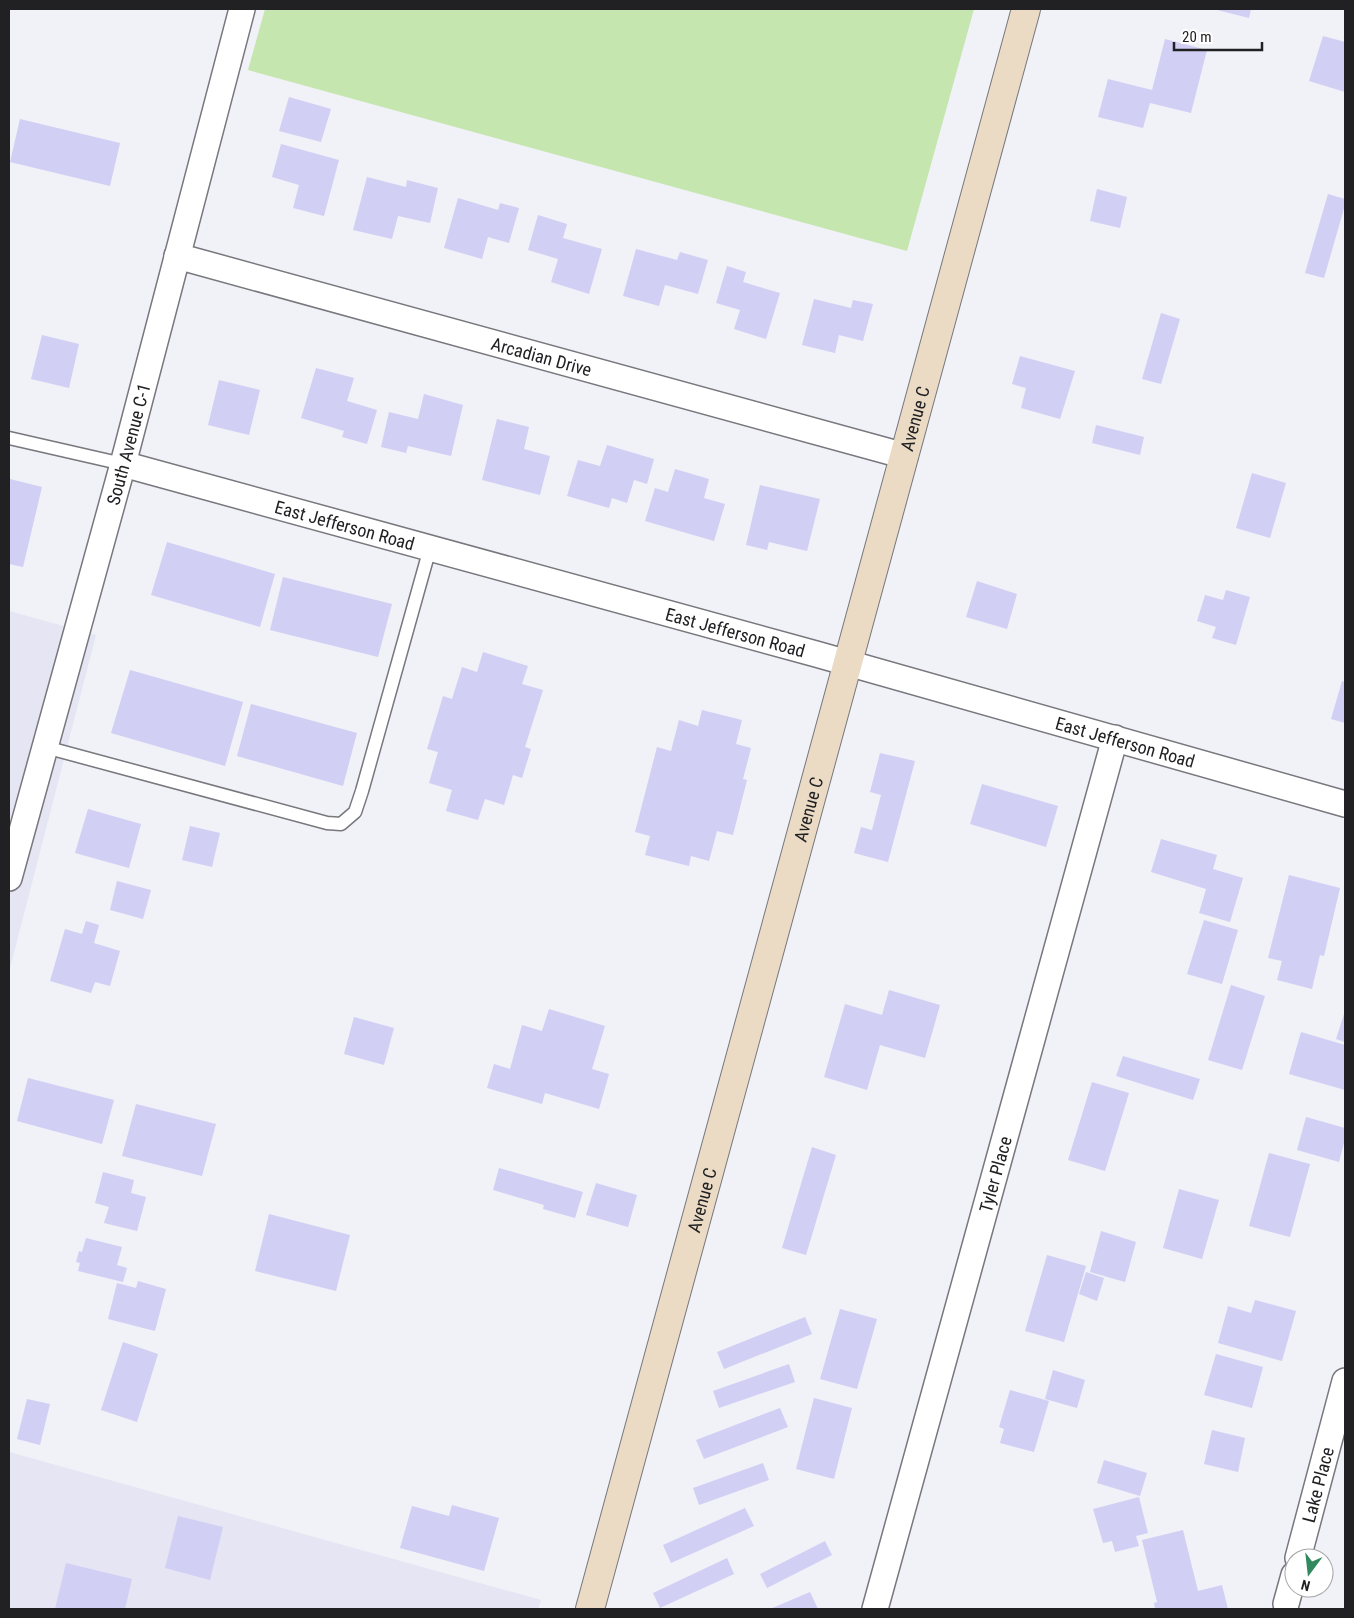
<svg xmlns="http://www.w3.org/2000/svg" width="1354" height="1618" viewBox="0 0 1354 1618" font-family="'Roboto Condensed',sans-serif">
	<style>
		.built { fill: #e5e5f3 }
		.green { fill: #c5e6ae }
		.building { fill: #d1cff4 }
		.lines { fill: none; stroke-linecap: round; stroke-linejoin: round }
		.service-casing { stroke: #77777d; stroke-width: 15 }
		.minor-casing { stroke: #77777d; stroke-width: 28 }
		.secondary-casing { stroke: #77777d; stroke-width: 30 }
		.service { stroke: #fff; stroke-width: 12 }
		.minor { stroke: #fff; stroke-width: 25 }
		.secondary { stroke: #ebdbc4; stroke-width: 28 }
		.labels { text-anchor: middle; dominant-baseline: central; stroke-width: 5; stroke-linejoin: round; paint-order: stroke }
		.street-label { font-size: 18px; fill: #212124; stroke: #fff }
	</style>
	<rect width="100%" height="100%" fill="#f1f1f8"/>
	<g class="built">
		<polygon points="9,611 96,635 9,972"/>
		<polygon points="9,1452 541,1600 538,1609 9,1609"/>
	</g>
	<polygon class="green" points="265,9 974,9 907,251 248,70"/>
	<g class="building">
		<polygon points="1213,9 1251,9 1249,18"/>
		<polygon points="1323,36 1345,42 1345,92 1309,81"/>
		<polygon points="1165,39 1207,50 1191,113 1150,103 1143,128 1098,117 1108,79 1152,90"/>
		<polygon points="289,97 331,109 321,142 279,131"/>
		<polygon points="20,119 120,143 110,186 10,162"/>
		<polygon points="281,144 339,160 324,216 293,208 299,185 272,177"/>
		<polygon points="367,177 406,187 407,180 438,188 430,223 398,216 392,239 353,230"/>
		<polygon points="1097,189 1127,197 1120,228 1090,221"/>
		<polygon points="1328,194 1345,199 1345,205 1324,278 1305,273"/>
		<polygon points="458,198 498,210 500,203 519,208 509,243 488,237 482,259 444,248"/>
		<polygon points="538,215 567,224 563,238 602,249 589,294 551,282 558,259 528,250"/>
		<polygon points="636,249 677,260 680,252 708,260 698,294 665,285 659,306 623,296"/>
		<polygon points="727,266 746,272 743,282 780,293 766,339 734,329 740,310 716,303"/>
		<polygon points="814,299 851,308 853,300 873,304 863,341 839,335 835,353 802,345"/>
		<polygon points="1161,313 1180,319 1161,384 1142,379"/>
		<polygon points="42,335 79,344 69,388 31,379"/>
		<polygon points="1020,356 1075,371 1060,419 1021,408 1026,388 1012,384"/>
		<polygon points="316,368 354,378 347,401 377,410 367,444 342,437 344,431 301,418"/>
		<polygon points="219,380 260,390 249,435 208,425"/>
		<polygon points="424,394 463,405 451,456 408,446 406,453 381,447 389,412 418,419"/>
		<polygon points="497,419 529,427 524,449 550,456 540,495 482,480"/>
		<polygon points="1096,425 1144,437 1140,455 1092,443"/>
		<polygon points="607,445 654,459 647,484 634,480 627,503 612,498 609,508 567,496 578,460 600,466"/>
		<polygon points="675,469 709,479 704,498 725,504 714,541 645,521 655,488 668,492"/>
		<polygon points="1252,473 1286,483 1270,538 1236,528"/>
		<polygon points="10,479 42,487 23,567 9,564"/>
		<polygon points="760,485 820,499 807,551 769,542 767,550 746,545"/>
		<polygon points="167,542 275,574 260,627 151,595"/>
		<polygon points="283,577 392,604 378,657 270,630"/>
		<polygon points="977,581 1017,594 1007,629 966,617"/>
		<polygon points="1226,590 1250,597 1236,645 1212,638 1216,627 1197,621 1205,595 1223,600"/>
		<polygon points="483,652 528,666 522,684 543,690 525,747 531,749 522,778 513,775 504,805 485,799 478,820 446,811 452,790 429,783 438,752 427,749 443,696 452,699 462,667 477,672"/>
		<polygon points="130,670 243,702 225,766 111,733"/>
		<polygon points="1342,681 1345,682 1345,723 1331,719"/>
		<polygon points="251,704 357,733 343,786 237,756"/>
		<polygon points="702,710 742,720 736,744 751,748 743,779 747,780 733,835 717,831 709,861 691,856 689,866 645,855 650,836 635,832 657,747 671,751 679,720 698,726"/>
		<polygon points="880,753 915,761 888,862 854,853 861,827 872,830 881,795 870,792"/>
		<polygon points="982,784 1058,806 1046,847 970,824"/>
		<polygon points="88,809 141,824 129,868 75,853"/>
		<polygon points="190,826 220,833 212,867 182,860"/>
		<polygon points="1161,839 1217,855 1213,869 1243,878 1230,922 1199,913 1206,889 1151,872"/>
		<polygon points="1289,875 1340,888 1324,956 1320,955 1312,989 1277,980 1282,961 1268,958"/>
		<polygon points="117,881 151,890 143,919 110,910"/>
		<polygon points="1204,920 1238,930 1222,984 1187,974"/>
		<polygon points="86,921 99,925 94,943 120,951 110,986 95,982 91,993 50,981 65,929 82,934"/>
		<polygon points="1231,985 1265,996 1242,1070 1208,1060"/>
		<polygon points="889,990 940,1005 925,1058 880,1045 867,1090 824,1077 845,1004 882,1015"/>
		<polygon points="549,1009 605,1026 592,1069 609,1074 599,1109 545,1093 542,1104 487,1088 494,1064 510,1069 522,1025 542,1031"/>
		<polygon points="1345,1011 1345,1042 1336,1039"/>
		<polygon points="354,1017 394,1028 384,1065 344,1054"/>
		<polygon points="1301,1032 1345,1045 1345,1090 1289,1074"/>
		<polygon points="1123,1056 1200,1079 1193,1100 1116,1076"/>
		<polygon points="28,1078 114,1100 102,1144 17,1121"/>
		<polygon points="1092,1082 1129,1093 1105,1171 1068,1160"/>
		<polygon points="136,1104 216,1124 202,1176 122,1156"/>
		<polygon points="1306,1117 1345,1128 1345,1139 1339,1162 1297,1150"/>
		<polygon points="812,1147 836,1155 806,1255 782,1248"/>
		<polygon points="1269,1153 1310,1164 1290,1237 1249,1226"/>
		<polygon points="499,1168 583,1192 575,1218 543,1209 544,1205 493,1190"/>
		<polygon points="103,1172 134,1180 131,1193 146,1197 137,1231 104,1223 109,1207 95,1203"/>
		<polygon points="596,1183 637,1195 628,1227 586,1215"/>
		<polygon points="1179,1189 1219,1200 1202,1259 1163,1248"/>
		<polygon points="269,1214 350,1235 336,1291 255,1271"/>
		<polygon points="1101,1231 1136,1242 1125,1282 1090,1272"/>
		<polygon points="86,1238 122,1247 117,1265 127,1268 123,1282 78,1271 80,1263 76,1262 79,1251 82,1252"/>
		<polygon points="1047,1255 1086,1266 1064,1342 1025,1331"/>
		<polygon points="1086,1272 1104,1278 1097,1301 1079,1294"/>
		<polygon points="138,1281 166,1289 155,1331 108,1319 117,1283 136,1288"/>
		<polygon points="1255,1300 1296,1311 1282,1361 1218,1343 1228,1306 1251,1313"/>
		<polygon points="840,1309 877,1319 857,1389 820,1379"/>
		<polygon points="805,1317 812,1334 724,1369 717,1352"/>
		<polygon points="123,1342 158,1354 137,1422 101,1410"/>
		<polygon points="1216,1354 1263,1367 1252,1408 1204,1395"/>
		<polygon points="789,1364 795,1382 719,1408 713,1391"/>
		<polygon points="1053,1370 1085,1380 1077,1408 1045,1399"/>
		<polygon points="1010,1390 1049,1401 1034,1452 1000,1443 1004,1429 999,1427"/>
		<polygon points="814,1398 852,1408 834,1479 796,1469"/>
		<polygon points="27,1399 50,1404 40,1445 17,1439"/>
		<polygon points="780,1408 788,1427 704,1459 696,1440"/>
		<polygon points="1212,1430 1245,1438 1238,1472 1204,1464"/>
		<polygon points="1104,1460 1147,1473 1140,1496 1097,1483"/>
		<polygon points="763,1463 769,1480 699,1505 693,1488"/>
		<polygon points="1139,1497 1148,1533 1136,1536 1139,1546 1115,1552 1112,1541 1103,1543 1093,1509"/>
		<polygon points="452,1505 499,1518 484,1571 400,1548 412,1506 449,1516"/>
		<polygon points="745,1508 754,1526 671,1563 663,1545"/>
		<polygon points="178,1516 223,1527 210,1580 165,1568"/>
		<polygon points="1183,1530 1198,1591 1222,1585 1228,1609 1155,1609 1154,1603 1157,1602 1142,1540"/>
		<polygon points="825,1541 832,1555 767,1588 760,1574"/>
		<polygon points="727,1558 734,1574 660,1608 653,1593"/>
		<polygon points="66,1563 132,1579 125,1609 55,1609"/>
		<polygon points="810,1592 818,1609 770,1609"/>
	</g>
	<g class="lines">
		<defs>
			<g id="service">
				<polyline points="9,438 123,464"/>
				<polyline points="45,747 327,823 341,824 355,812 362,791 430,548"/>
			</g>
			<g id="minor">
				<path id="s1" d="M177,256L905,456"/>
				<path id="s2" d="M123,464L816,654L1345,804"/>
				<path id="s3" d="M9,878L123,464L242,9"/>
				<path id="s4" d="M1298,1558L1345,1381"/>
				<polyline points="1286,1604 1294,1575"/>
				<path id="s5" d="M875,1609L1115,738"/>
			</g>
			<g id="secondary">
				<path id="s6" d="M590,1609L1026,9"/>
			</g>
		</defs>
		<use href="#service" class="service-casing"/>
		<use href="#minor" class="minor-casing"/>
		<use href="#secondary" class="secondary-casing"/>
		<use href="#service" class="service"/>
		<use href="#minor" class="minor"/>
		<use href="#secondary" class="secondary"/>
	</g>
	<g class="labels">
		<g class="street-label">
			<text stroke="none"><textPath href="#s1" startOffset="378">Arcadian Drive</textPath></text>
			<text stroke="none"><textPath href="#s6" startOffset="1234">Avenue C</textPath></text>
			<text stroke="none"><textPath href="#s3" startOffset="450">South Avenue C-1</textPath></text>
			<text stroke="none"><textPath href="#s2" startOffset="230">East Jefferson Road</textPath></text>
			<text stroke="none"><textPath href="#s2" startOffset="635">East Jefferson Road</textPath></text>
			<text stroke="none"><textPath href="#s2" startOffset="1040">East Jefferson Road</textPath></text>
			<text stroke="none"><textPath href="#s6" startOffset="829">Avenue C</textPath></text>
			<text stroke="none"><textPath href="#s5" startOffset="451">Tyler Place</textPath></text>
			<text stroke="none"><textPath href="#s6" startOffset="424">Avenue C</textPath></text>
			<text stroke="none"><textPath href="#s4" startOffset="76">Lake Place</textPath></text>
		</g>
	</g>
	<rect width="1354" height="1618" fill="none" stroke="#212124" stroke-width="20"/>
	<g transform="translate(1309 1573) rotate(195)"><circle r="24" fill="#ffffff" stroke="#a6a6a7"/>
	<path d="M0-4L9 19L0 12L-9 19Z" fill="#32895d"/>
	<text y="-8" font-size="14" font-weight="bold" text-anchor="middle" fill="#212124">N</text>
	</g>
	<path d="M1174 42v8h88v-8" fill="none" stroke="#212124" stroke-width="2.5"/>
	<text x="1182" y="42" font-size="15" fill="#212124" stroke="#ffffff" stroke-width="4" paint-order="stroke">20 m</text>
</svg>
